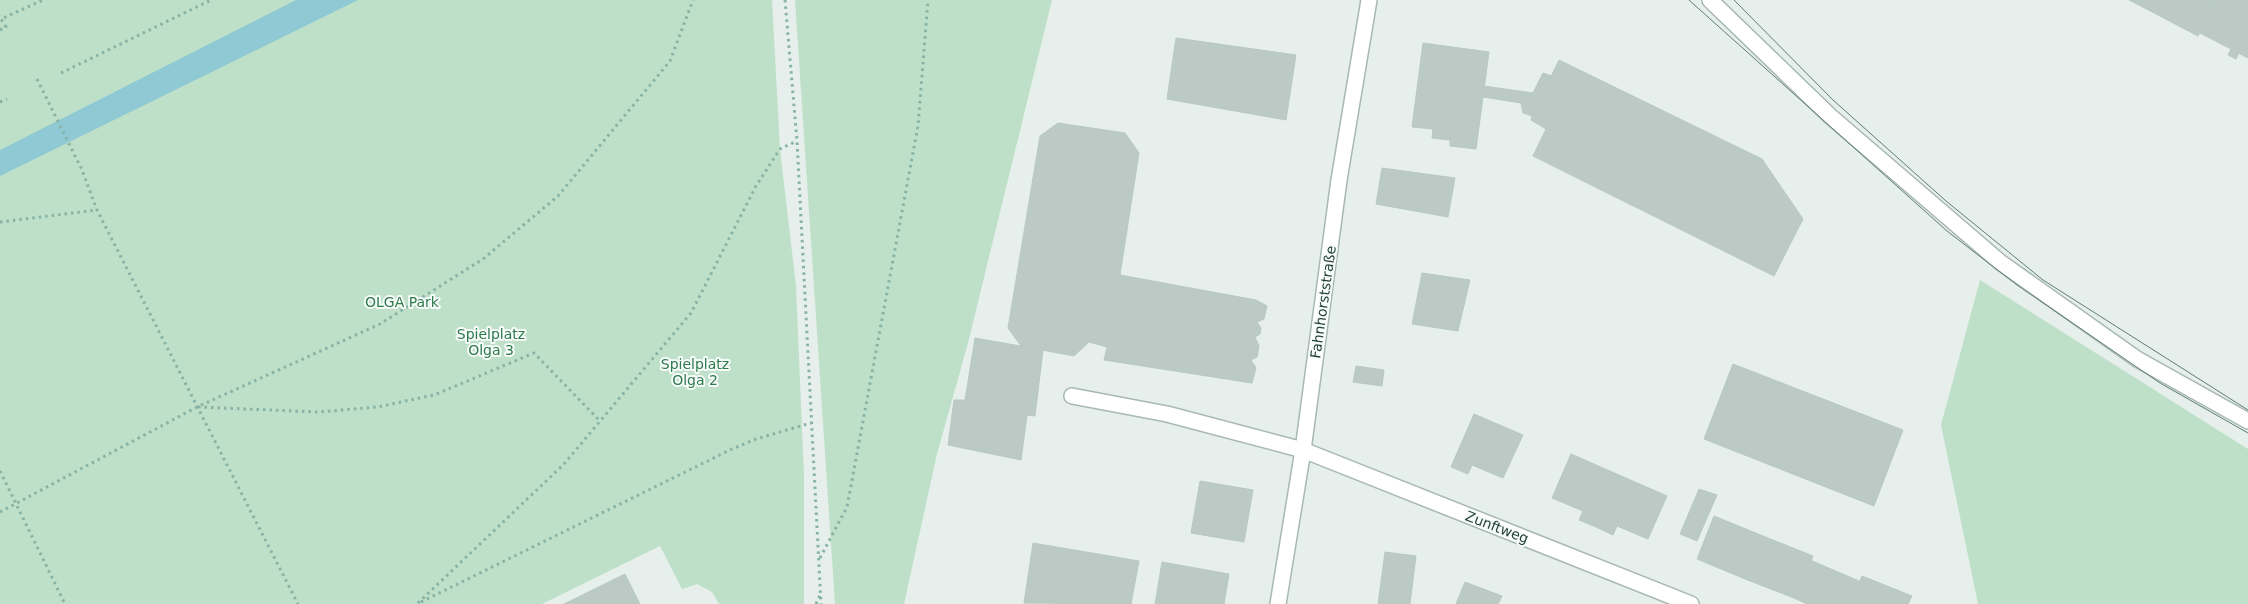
<svg xmlns="http://www.w3.org/2000/svg" width="2248" height="604" viewBox="0 0 2248 604" font-family="'DejaVu Sans',sans-serif">
	<style>
		.green { fill: #bfe0c8 }
		.water { fill: #8ec9d4 }
		.building { fill: #bbcac4; stroke: #b8c9c2 }
		.lines { fill: none; stroke-linecap: round; stroke-linejoin: round }
		.service-casing { stroke: #a8b8b2; stroke-width: 18 }
		.minor-casing { stroke: #a8b8b2; stroke-width: 18 }
		.path { stroke: #86b3a5; stroke-width: 3; stroke-dasharray: 2.5 4; stroke-linecap: butt }
		.service { stroke: #fff; stroke-width: 15 }
		.minor { stroke: #fff; stroke-width: 15 }
		.tram { stroke: #5f7d75; stroke-width: 1 }
		.labels { text-anchor: middle; dominant-baseline: central; stroke-width: 4; stroke-linejoin: round; paint-order: stroke }
		.park-label { font-size: 14px; fill: #2d7a4b; stroke: #f7fbf9 }
		.street-label { font-size: 14px; fill: #24423a; stroke: #f7fbf9 }
	</style>
	<rect width="100%" height="100%" fill="#e6efeb"/>
	<g class="green">
		<polygon points="0,0 772,0 780,149 796,286 804,476 804,604 719,604 712,592 697,584 682,589 660,546 542,604 0,604"/>
		<polygon points="795,0 1052,0 968,343 937,454 904,604 835,604"/>
		<polygon points="1980,280 2248,449 2248,604 1978,604 1941,425"/>
	</g>
	<polygon class="water" points="296,0 358,0 0,176 0,150"/>
	<g class="building">
		<polygon points="2129,0 2165,0 2158,15"/>
		<polygon points="2165,0 2216,0 2198,36 2158,15"/>
		<polygon points="2216,0 2248,0 2248,33 2236,59 2228,55 2231,49 2200,33"/>
		<polygon points="2248,33 2248,58 2238,53"/>
		<polygon points="1176,38 1296,55 1286,120 1167,99"/>
		<polygon points="1423,43 1489,52 1476,149 1450,146 1450,140 1432,138 1433,129 1412,127"/>
		<polygon points="1559,60 1762,159 1803,219 1774,276 1533,156 1546,129 1531,120 1532,116"/>
		<polygon points="1543,73 1552,76 1532,116 1523,113 1521,103 1483,97 1484,86 1533,93"/>
		<polygon points="1058,123 1125,133 1139,153 1120,275 1256,300 1267,306 1264,319 1257,322 1261,328 1260,334 1255,337 1259,346 1257,357 1251,360 1256,368 1252,383 1104,360 1107,347 1089,342 1074,356 1021,346 1008,328 1040,136"/>
		<polygon points="1382,168 1455,178 1448,217 1376,204"/>
		<polygon points="1422,273 1470,280 1458,331 1412,324"/>
		<polygon points="975,338 1043,350 1035,416 1027,415 1021,460 948,445 954,400 965,400"/>
		<polygon points="1733,364 1903,430 1874,506 1704,439"/>
		<polygon points="1356,366 1384,370 1382,386 1353,382"/>
		<polygon points="1474,414 1523,435 1503,478 1472,465 1468,474 1451,467"/>
		<polygon points="1571,454 1619,475 1596,527 1579,520 1583,511 1552,498"/>
		<polygon points="1619,475 1667,496 1648,539 1617,526 1613,535 1596,527"/>
		<polygon points="1200,481 1253,490 1244,542 1191,533"/>
		<polygon points="1699,489 1717,495 1697,541 1680,534"/>
		<polygon points="1714,516 1763,536 1745,579 1697,559"/>
		<polygon points="1763,536 1813,556 1794,598 1745,579"/>
		<polygon points="1033,543 1139,561 1131,604 1024,603"/>
		<polygon points="1385,552 1416,556 1410,604 1378,604"/>
		<polygon points="1810,560 1859,581 1850,604 1807,604 1794,598"/>
		<polygon points="1162,562 1229,574 1224,604 1155,604"/>
		<polygon points="625,574 640,604 564,604"/>
		<polygon points="1862,576 1912,596 1908,604 1850,604"/>
		<polygon points="1465,582 1502,596 1498,604 1456,604"/>
	</g>
	<g class="lines">
		<defs>
			<g id="service">
				<polyline points="1710,0 1830,116 2000,262 2137,359 2248,421"/>
				<polyline points="1072,396 1167,414 1303,450"/>
			</g>
			<g id="minor">
				<polyline points="1303,450 1691,604"/>
				<polyline points="1278,604 1303,450 1339,180 1369,0"/>
			</g>
		</defs>
		<use href="#service" class="service-casing"/>
		<use href="#minor" class="minor-casing"/>
		<g class="path">
			<polyline points="785,0 797,141 821,604"/>
			<polyline points="0,30 6,27 1,19 43,0"/>
			<polyline points="61,73 211,0"/>
			<polyline points="37,79 82,170 97,210 298,604"/>
			<polyline points="0,102 7,99"/>
			<polyline points="0,222 97,210"/>
			<polyline points="198,407 319,412 377,407 434,395 534,353 600,421"/>
			<polyline points="0,471 65,604"/>
			<polyline points="0,512 197,407 380,324 483,259 558,196 670,61 693,0"/>
			<polyline points="820,558 847,507 918,126 928,0"/>
			<polyline points="421,602 732,449 756,439 811,423"/>
			<polyline points="418,603 564,464 691,313 756,186 780,149 797,141"/>
			<polyline points="816,604 820,595"/>
		</g>
		<use href="#service" class="service"/>
		<use href="#minor" class="minor"/>
		<g class="tram">
			<polyline points="1689,0 1947,231 2017,285 2160,383 2248,433"/>
			<polyline points="1734,0 1833,100 1946,201 2043,280 2248,410"/>
		</g>
	</g>
	<g class="labels">
		<g class="park-label">
			<text x="402" y="302">OLGA Park</text>
			<text x="491" y="334">Spielplatz<tspan x="491" dy="16">Olga 3</tspan></text>
			<text x="695" y="364">Spielplatz<tspan x="695" dy="16">Olga 2</tspan></text>
		</g>
		<g class="street-label">
			<text transform="translate(1323 302) rotate(-82)">Fahnhorststraße</text>
			<text transform="translate(1497 527) rotate(21)">Zunftweg</text>
		</g>
	</g>
</svg>
